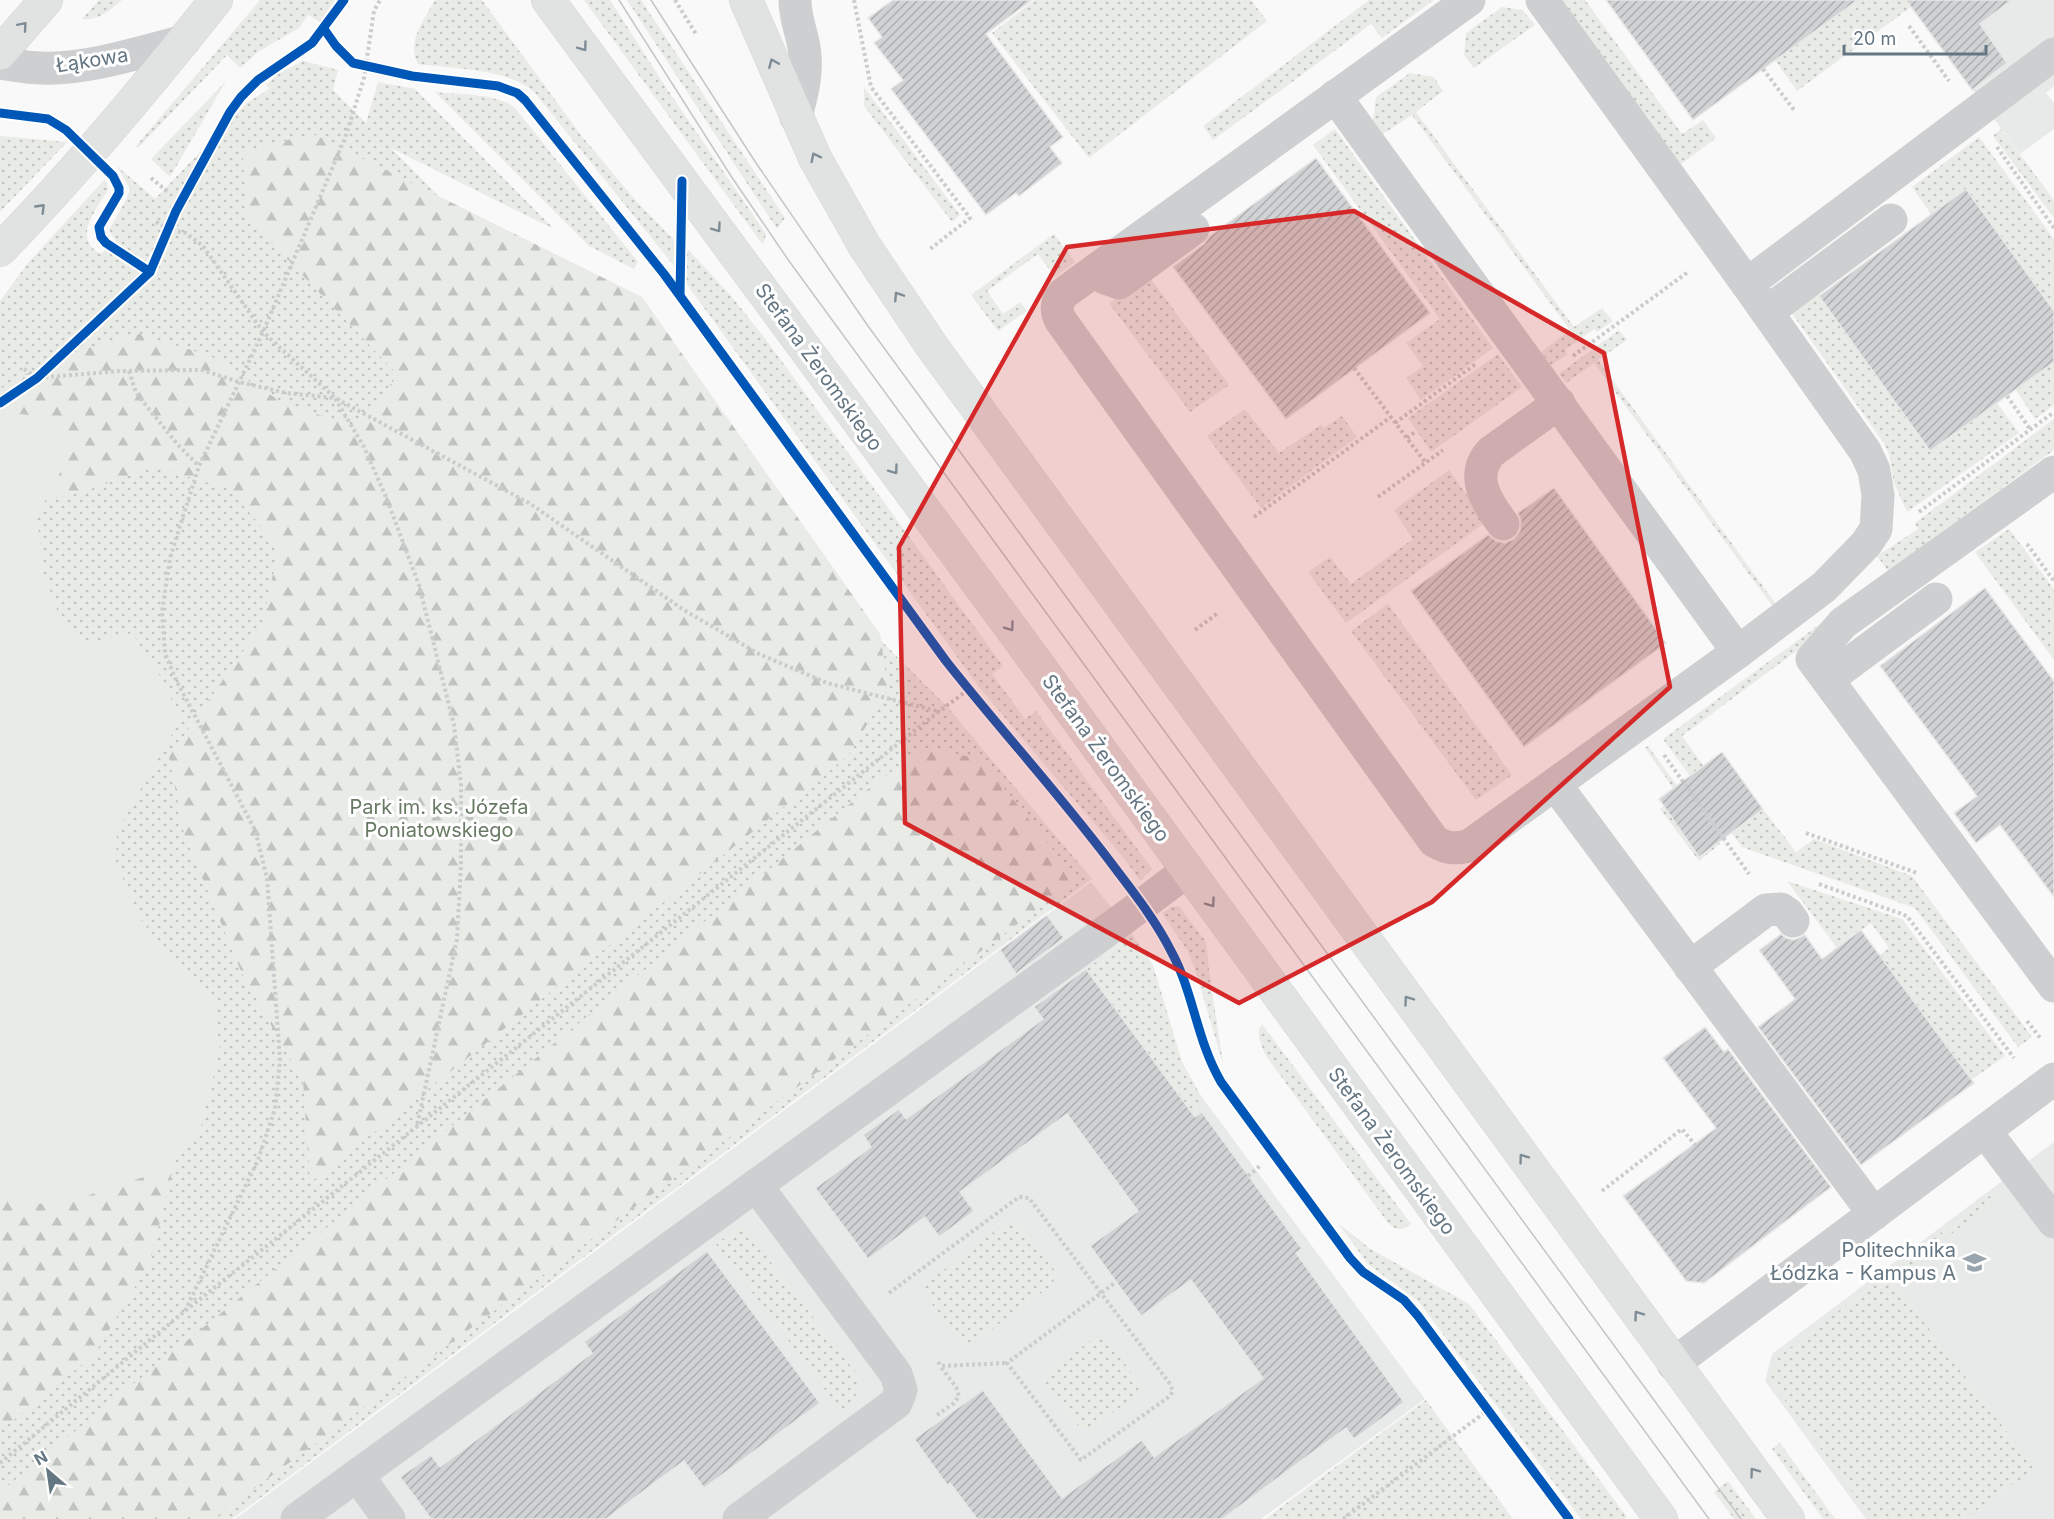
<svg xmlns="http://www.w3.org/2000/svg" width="2054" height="1519" viewBox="0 0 2054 1519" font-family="Inter,sans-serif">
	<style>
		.built { fill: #e8e9e9 }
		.green { fill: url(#green-dots) }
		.forest { fill: url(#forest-firs) }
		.pitch { fill: #e8ebe6 }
		.building { fill: url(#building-hatch); stroke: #e8e8e8; stroke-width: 1.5 }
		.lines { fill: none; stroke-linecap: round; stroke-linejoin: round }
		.major-casing { stroke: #d5d6d7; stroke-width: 34 }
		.path { stroke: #cbcccd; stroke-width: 4; stroke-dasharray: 3 3; stroke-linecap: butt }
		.minor { stroke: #cecfd0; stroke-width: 33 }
		.major { stroke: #e1e2e2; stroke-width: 33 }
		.tram { stroke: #c3c5c6; stroke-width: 1.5 }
		.cycleway-casing { stroke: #fff; stroke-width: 13 }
		.cycleway { stroke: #0057b8; stroke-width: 9 }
		.oneway { stroke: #7e8c96 }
		.marked { fill: #d62828; fill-opacity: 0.2; stroke: #d62828; stroke-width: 4.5; stroke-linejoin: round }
		.labels { text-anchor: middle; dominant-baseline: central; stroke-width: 6; stroke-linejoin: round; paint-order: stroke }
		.street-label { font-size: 20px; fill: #657683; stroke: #fff }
		.park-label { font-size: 20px; fill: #687a64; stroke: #fff }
		.poi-label { font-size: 20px; fill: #657683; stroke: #fff; text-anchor: end }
	</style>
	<defs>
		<pattern id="green-dots" width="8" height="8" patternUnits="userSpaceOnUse" patternTransform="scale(1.5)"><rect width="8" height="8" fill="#e8ebe6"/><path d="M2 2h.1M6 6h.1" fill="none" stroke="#c0c3c0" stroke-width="1.8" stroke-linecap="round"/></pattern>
		<pattern id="forest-firs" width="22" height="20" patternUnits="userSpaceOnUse" patternTransform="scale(1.5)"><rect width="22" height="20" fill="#e8ebe6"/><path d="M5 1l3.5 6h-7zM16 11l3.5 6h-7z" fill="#c0c3c0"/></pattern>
		<pattern id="building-hatch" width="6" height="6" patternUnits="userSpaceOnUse" patternTransform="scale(1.5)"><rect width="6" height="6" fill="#d0d2d3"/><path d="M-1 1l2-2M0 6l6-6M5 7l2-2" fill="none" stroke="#acafb1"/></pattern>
	</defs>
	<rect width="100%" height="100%" fill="#f9f9f9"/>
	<g class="built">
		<polygon points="1906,0 2054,0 2054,86 2046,93 2054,103 2054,129 2020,154"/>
		<polygon points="1091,882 1132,934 1100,959 1425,1399 1261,1519 235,1519"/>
		<polygon points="2054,1142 2054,1519 1866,1519 1765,1381 1772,1354"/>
	</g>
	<g class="green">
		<path d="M99,0H122C110,10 99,21 82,19Z"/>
		<polygon points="260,0 335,0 320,22 308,15 299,28 258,52 240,68 227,55 138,148 136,146"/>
		<path d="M435,0H482L580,134L636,201L674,240V266L535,93C509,68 454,69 418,64C406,42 424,20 435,0Z"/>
		<polygon points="584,0 610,0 667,89 766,234 763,245"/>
		<polygon points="627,0 641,0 785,218 777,229"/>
		<polygon points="1035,0 1251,0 1267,21 1089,158 992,33"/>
		<polygon points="1369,0 1434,0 1382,38 1371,24 1213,140 1203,126"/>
		<polygon points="1561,0 1585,0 1682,134 1703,120 1716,138 1680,165"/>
		<polygon points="1825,0 1906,0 1911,7 1797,91 1775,60 1836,16"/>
		<polygon points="1502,7 1522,10 1535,25 1474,68 1464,55 1466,33"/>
		<path d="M303,61L338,70L333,90L366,123L378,82L415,89L554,229L391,148L950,710L1092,879L232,1519H0V301L28,263L104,180L107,183L108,190C97,209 71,238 101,254L115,240L109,230L126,200L130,189L117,166L155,199L247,103L270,88L266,85L278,74Z"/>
		<polygon points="1410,73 1434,77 1443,91 1416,112 1574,327 1602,308 1613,321 1597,332 1594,329 1565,350 1567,355 1551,365 1541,352 1570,330 1412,115 1383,134 1373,120 1376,97"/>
		<polygon points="226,81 170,177 151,159"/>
		<polygon points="864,87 960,215 952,222 864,106"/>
		<path d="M435,92C458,95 497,93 515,108L638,262L634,269L589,246Z"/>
		<polygon points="1335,129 1493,348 1421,400 1406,378 1423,366 1406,343 1440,319 1313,145"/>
		<polygon points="2001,129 2054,200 2054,218 1993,136"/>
		<polygon points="0,136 67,142 0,212"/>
		<polygon points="1979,137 2054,239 2054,311 1966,189 1931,214 1912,187"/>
		<polygon points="1054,234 1075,262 1055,277 1038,254 987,291 1003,314 1020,302 1027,311 998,331 971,295"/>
		<polygon points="686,247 732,297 767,341 1003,666 992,674 1025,719 1036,711 1152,869 1140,881 1127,862 979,687 686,283"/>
		<polygon points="1148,275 1229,385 1190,412 1109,303"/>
		<polygon points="1818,294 1930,451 1997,403 2019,433 1907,512 1894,483 1889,453 1883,442 1791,312"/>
		<polygon points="1619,330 1627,340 1598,360 1776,604 1773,607 1594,363 1566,383 1559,374"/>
		<polygon points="1498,354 1522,387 1431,452 1408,418"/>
		<polygon points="2054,362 2054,405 2035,419 2016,390"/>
		<polygon points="1245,409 1279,453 1321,425 1324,428 1342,416 1357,437 1261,508 1207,436"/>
		<polygon points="2054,419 2054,450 1888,571 1877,556 1918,529 1915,523"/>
		<polygon points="1449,470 1486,522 1346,623 1308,572 1330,557 1351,584 1413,539 1394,510"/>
		<polygon points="2009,529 2054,589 2054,660 1975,552"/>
		<polygon points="1388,604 1512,775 1476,800 1351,631"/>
		<polygon points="1831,616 1818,635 1682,736 1744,822 1763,809 1796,852 1814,839 1912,876 2032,1037 2018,1047 1915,908 1742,847 1663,739"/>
		<polygon points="1648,746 1720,844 1699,861 1660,809 1678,795 1645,748"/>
		<polygon points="1787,881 1902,919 2005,1056 1971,1080 1880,955 1889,948 1871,923 1837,948"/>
		<polygon points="1179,906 1206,942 1209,971 1223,1064 1195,969 1187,950 1162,913 1171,907"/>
		<polygon points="1132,934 1153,965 1182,1062 1201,1096 1198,1107 1191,1113 1087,969"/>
		<path d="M1262,1024L1411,1224L1402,1229L1395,1228L1388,1223L1266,1056C1262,1046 1254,1033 1262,1024Z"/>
		<polygon points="1995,1192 1999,1197 1892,1280 2035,1469 1964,1519 1872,1519 1770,1380 1778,1357"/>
		<polygon points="1007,1222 1020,1226 1058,1275 1048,1288 974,1342 960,1342 926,1296 924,1285"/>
		<polygon points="1338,1223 1369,1248 1469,1304 1627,1517 1624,1519 1581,1519 1419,1302 1368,1264"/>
		<path d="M738,1228L746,1230L855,1372C861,1390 856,1400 842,1412L716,1244Z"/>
		<polygon points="1103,1338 1109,1343 1140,1384 1141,1392 1089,1430 1080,1428 1045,1382 1048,1372 1093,1339"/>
		<polygon points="1426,1400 1513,1519 1265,1519"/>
		<polygon points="1780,1443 1835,1519 1823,1519 1772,1449"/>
		<polygon points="1728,1481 1756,1519 1734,1519 1714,1492"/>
	</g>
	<g class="forest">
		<polygon points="313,134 642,297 880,634 888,690 848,756 310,1183 303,1081 243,976 184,834 169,757 262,624 279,547 229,489 155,467 82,492 8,508 0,501 0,389 62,356 136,333 211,356 283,403 357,427 398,375 248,218 242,151"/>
		<polygon points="927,748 981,759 1077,880 213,1519 0,1519 0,1492 883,777"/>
		<polygon points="176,1156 150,1262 94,1355 0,1431 0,1190 42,1200"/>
	</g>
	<polygon class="pitch" points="21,414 44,417 71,443 59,475 37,516 43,571 59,615 90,643 132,633 164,682 180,720 117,831 116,863 141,920 171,957 213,995 220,1050 200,1131 153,1174 86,1196 32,1205 0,1190 0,418"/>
	<g class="building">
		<polygon points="893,0 1032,0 986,34 1063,137 1050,147 1062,163 1019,196 1016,193 986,215 891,89 903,80 874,43 882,37 868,18"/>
		<polygon points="1606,0 1858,0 1693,120"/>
		<polygon points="1906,0 2012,0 1980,24 2007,63 1972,90"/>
		<polygon points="1316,158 1430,313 1286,419 1173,267 1204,244 1210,236"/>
		<polygon points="1966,189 2054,311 2054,362 1930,451 1819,296"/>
		<polygon points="1554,488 1666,643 1524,747 1411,591 1488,535 1496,541 1505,543 1514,539 1520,531 1521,521 1518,513"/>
		<polygon points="1985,588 2054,681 2054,897 2000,825 1976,843 1954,813 1977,796 1880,666"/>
		<polygon points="1722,752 1763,809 1699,857 1659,799"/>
		<polygon points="1047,915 1064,938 1016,974 1000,950"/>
		<polygon points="1861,930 1974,1083 1861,1165 1758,1027 1795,999 1759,950 1762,948 1781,934 1786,938 1794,940 1805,935 1822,959"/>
		<polygon points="1086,969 1195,1117 1202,1112 1302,1249 1296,1253 1404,1402 1354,1439 1346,1428 1222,1519 977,1519 950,1483 947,1485 914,1439 983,1390 1062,1498 1142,1440 1154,1457 1263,1378 1191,1280 1141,1316 1090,1246 1138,1211 1067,1114 960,1192 974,1211 939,1237 925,1217 868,1259 815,1188 871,1147 863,1135 899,1109 906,1119 1043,1019 1034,1007"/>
		<polygon points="1705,1027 1724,1052 1728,1049 1831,1187 1704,1283 1686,1281 1623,1196 1716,1128 1663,1058"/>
		<polygon points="707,1251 820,1403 704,1488 684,1461 606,1519 431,1519 400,1477 431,1455 440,1467 592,1353 584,1342"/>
	</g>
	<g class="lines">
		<defs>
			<g id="major">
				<polyline points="548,0 1017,636 1661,1519"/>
				<polyline points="746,0 815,158 864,245 931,345 1788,1519"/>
				<polyline points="0,53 46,0"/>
				<path d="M0,250C77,171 147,87 216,0"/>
			</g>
		</defs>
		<use href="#major" class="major-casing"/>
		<g class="path">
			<polyline points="675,0 696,34"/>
			<polyline points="854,0 871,87 970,218 930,249"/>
			<polyline points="1909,26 1949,81"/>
			<polyline points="1763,69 1794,110"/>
			<polyline points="1997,147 2054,228"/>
			<polyline points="151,178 168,192"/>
			<polyline points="156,222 168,229 186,233 203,246 263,332 335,398 529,503 684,610 759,654 827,683 937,711"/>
			<polyline points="1573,356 1688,272"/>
			<polyline points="1354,368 1425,462"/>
			<polyline points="24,369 37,378 120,371 202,370 239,382 286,393 335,398 364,447 386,497 419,585 454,725 461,785 461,865 457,939 417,1126"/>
			<polyline points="129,371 136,393 179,446 199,466"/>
			<polyline points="2007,396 2030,429"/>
			<polyline points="1395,423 1477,363"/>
			<polyline points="1407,438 1416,431"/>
			<polyline points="1378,497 1443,450"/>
			<polyline points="1919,512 2054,412"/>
			<polyline points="1254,517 1391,417"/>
			<polyline points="2027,544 2054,581"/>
			<polyline points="1195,630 1218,613"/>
			<polyline points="1664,755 1749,874"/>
			<polyline points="1806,833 1917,873"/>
			<polyline points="1819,884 1907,916 2014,1058"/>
			<polyline points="2027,1021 2041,1039"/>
			<polyline points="1248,1176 1261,1165"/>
			<polyline points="1602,1191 1682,1129 1701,1152"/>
			<polyline points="889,1293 1019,1197 1029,1198 1170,1384 1173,1391 1170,1396 1081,1460 1007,1363 1116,1282"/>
			<polyline points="185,1311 258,1160 275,1109 280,1060 267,878 255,830 175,678 165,653 162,612 170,558 199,466 263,332 345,138 364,78 374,11 380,0"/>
			<polyline points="938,1362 941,1366 1007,1363"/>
			<polyline points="937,1415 954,1403 959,1396 956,1387 941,1367"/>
			<polyline points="0,1463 185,1311 938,712 968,690"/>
			<polyline points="1343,1519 1488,1410"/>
		</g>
		<g class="minor">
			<path d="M795,0C795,22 804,36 805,56C807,77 801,97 796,117"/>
			<path d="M1469,0L1064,293C1056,302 1055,310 1061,321L1434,841C1447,849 1455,849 1469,846L1738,652L1824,587L1866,544L1876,529L1878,495L1874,470L1865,451L1747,284L1542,0"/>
			<path d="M0,63C14,65 28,68 42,68C85,70 142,52 184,41"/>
			<polyline points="1335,96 1738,652"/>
			<polyline points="1097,269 1105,278 1119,283 1193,229"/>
			<polyline points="1747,284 2054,54"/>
			<polyline points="1767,312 1891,220"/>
			<polyline points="2054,472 1843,623 1812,659 2054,986"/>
			<path d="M1503,524C1487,503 1469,476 1491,452L1559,403"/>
			<polyline points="1828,679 1936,599"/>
			<polyline points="1555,784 1874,1214"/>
			<polyline points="1690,967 1766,910 1781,909 1788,914 1793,921"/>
			<polyline points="1985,1131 2054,1222"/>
			<polyline points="1673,1364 2054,1079"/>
			<polyline points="357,1475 389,1519"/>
			<polyline points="297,1519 1142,905 1188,870"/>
			<polyline points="739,1519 896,1403 901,1390 896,1374 756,1185"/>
		</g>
		<use href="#major" class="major"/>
		<g class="tram">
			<polyline points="619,0 731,176 789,261 1709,1519"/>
			<polyline points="651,0 756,163 868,326 1741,1519"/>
		</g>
		<defs>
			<g id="cycleway">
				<path d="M324,29L336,46L353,63L412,76L498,86L517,93L525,100L664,274L946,661C1002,732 1064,799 1118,872C1137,897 1157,923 1171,951C1194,993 1196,1039 1221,1082L1350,1258L1363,1272L1404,1300L1418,1316L1569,1519"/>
				<polyline points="0,113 48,119 66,130 113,176 119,188 119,193 99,227 101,237 106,243 150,272"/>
				<polyline points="680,295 682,181"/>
				<polyline points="0,403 37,378 150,272 176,211 230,112 241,97 258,80 312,43 344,0"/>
			</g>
		</defs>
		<use href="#cycleway" class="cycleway-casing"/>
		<use href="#cycleway" class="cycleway"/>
	</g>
	<defs><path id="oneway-chevron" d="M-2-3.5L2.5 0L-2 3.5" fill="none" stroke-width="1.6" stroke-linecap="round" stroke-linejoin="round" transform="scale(1.5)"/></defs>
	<g class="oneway">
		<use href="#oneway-chevron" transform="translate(23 26) rotate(-49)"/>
		<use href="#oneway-chevron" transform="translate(583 47) rotate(54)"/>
		<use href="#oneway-chevron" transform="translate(773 63) rotate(-113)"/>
		<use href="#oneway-chevron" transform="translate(815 157) rotate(-117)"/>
		<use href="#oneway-chevron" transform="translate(41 208) rotate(-46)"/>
		<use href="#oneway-chevron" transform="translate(717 228) rotate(54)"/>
		<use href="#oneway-chevron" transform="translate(898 296) rotate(-123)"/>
		<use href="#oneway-chevron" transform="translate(894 470) rotate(54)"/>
		<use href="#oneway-chevron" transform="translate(1010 627) rotate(54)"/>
		<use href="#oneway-chevron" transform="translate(1211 903) rotate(55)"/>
		<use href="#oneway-chevron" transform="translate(1408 1000) rotate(-126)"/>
		<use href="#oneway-chevron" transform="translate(1523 1158) rotate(-126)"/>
		<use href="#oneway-chevron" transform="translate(1638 1315) rotate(-126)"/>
		<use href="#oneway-chevron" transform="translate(1754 1472) rotate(-126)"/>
	</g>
	<path class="marked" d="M1354,211L1604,353L1670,687L1432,902L1239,1003L905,823L899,547L1067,247Z"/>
	<defs>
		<symbol id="university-bare" viewBox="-9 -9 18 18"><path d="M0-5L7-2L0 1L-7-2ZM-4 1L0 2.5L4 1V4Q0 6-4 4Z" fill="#99a4ac" stroke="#fff" stroke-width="2.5" paint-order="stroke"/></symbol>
	</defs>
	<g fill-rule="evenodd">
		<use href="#university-bare" x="1958" y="1246" width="33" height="33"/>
	</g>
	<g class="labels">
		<g class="street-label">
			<text transform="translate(92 60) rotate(-9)">Łąkowa</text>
			<text transform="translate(819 367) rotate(54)">Stefana Żeromskiego</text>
			<text transform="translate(1106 758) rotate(54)">Stefana Żeromskiego</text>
			<text transform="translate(1392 1151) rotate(54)">Stefana Żeromskiego</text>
		</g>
		<g class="park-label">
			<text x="439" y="807">Park im. ks. Józefa<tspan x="439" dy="23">Poniatowskiego</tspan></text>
		</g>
		<g class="poi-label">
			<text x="1956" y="1250">Politechnika<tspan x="1956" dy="23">Łódzka - Kampus A</tspan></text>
		</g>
	</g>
	<g transform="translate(48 1471) rotate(331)" stroke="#ffffff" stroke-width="4.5" paint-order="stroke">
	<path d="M0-4.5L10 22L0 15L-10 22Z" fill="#657683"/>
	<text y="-9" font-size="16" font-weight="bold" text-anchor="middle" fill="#657683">N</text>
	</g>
	<path d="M1844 45v9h142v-9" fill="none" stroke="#657683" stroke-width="3"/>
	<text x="1853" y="45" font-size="18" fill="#657683" stroke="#ffffff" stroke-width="4.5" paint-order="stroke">20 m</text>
</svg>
